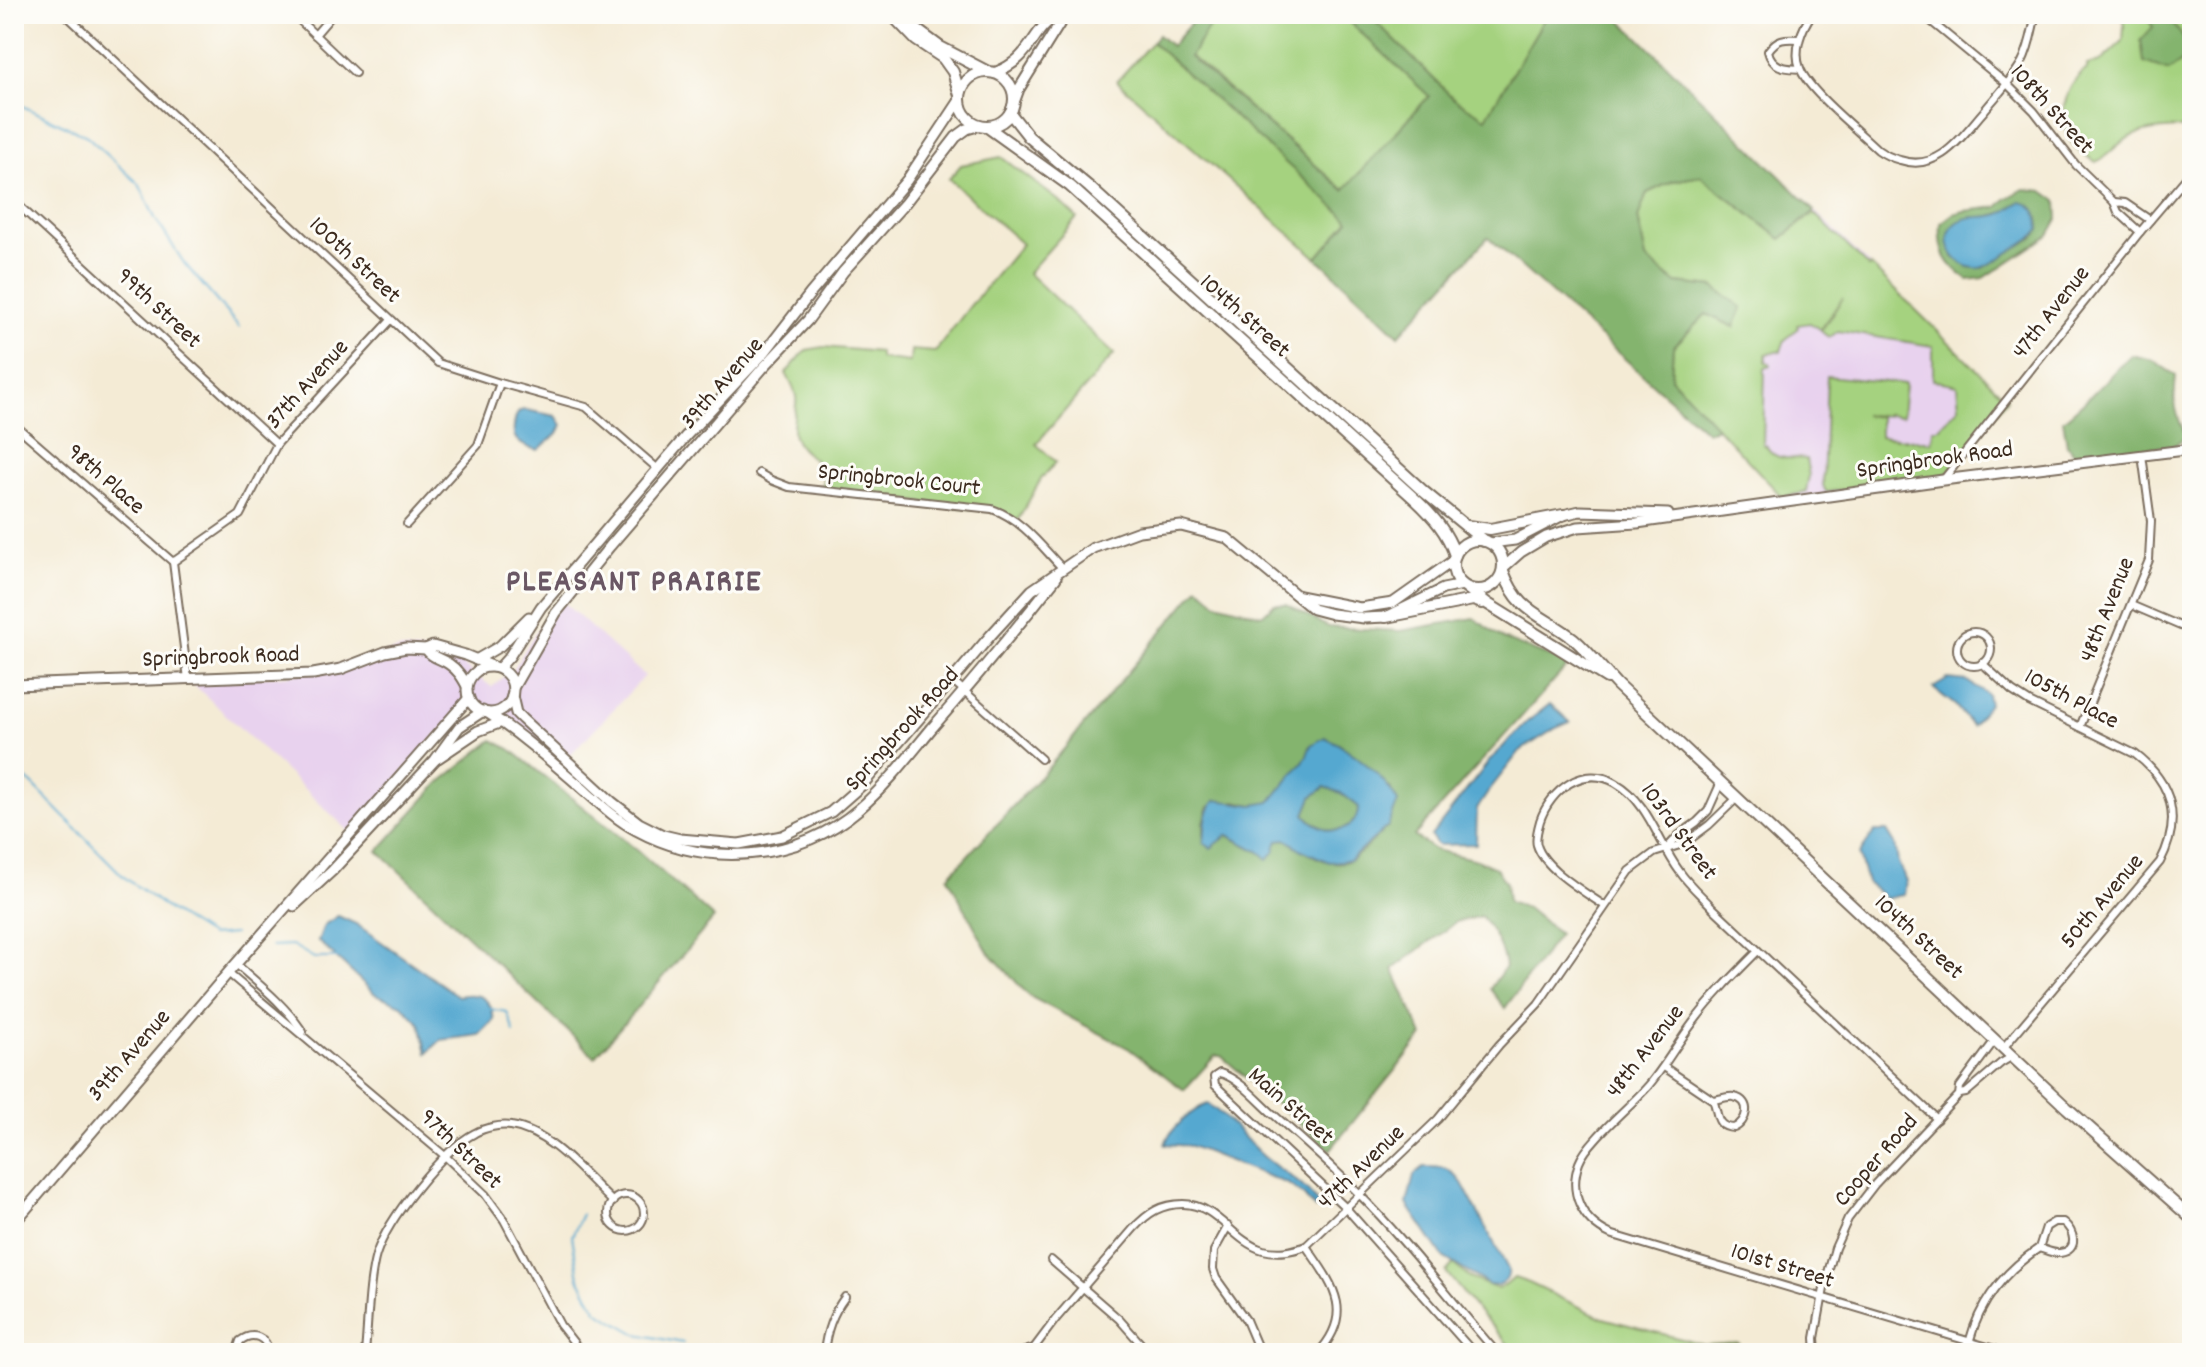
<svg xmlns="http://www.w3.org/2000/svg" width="2206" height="1367" viewBox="0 0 2206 1367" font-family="Dekko,sans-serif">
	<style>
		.built { fill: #e8d2ee }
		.green { fill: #a5d27f; stroke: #707e4e; stroke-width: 2 }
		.forest { fill: #84b46e; stroke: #606f46; stroke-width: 2; fill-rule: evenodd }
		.water { fill: #54a8d0; stroke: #486977; stroke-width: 2; fill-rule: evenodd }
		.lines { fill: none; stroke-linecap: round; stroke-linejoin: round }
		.stream { stroke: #54a8d0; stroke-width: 2 }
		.street-casing { stroke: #7c6e5e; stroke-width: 10 }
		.secondary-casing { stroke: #7c6e5e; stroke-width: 13 }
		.primary-casing { stroke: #7c6e5e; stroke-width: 14 }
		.street { stroke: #fff; stroke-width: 6 }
		.secondary { stroke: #fff; stroke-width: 9 }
		.primary { stroke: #fff; stroke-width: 10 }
		.labels { text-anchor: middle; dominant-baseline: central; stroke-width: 6; stroke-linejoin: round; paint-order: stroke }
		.street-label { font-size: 24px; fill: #3b2a1e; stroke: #fdfcf7 }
		.district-label { font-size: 32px; font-weight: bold; letter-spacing: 2px; fill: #6a5764; stroke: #fdfcf7 }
	</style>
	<rect width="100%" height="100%" fill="#fdfcf7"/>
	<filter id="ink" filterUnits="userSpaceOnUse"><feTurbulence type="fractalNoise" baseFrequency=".0125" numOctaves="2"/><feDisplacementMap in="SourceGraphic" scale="16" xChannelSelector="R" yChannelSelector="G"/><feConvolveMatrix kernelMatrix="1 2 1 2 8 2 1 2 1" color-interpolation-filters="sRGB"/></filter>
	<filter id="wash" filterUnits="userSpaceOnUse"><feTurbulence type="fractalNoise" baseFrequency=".006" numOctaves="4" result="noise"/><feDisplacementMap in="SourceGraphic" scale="32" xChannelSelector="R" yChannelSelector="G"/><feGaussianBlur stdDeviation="1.8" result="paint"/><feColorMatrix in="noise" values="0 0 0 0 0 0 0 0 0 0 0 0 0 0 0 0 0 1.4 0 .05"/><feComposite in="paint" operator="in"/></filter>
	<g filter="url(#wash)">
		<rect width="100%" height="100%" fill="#f4ebd5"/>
		<g class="built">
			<polygon points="1815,211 2007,399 1943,480 1786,501 1671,378 1781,239"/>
			<polygon points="564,603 645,676 566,759 483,708 468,710 435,736 351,833 188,679 286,676 402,649 439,654 456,660 492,687 513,669 536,631"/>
		</g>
		<g class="green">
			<polygon points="1217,14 1341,14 1430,96 1344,190 1190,56"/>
			<polygon points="1368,14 1547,14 1486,119 1454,99"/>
			<path d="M2121,14H2145L2153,27L2166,14H2170L2174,18L2176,14H2181L2192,29V123L2190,127C2168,130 2147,127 2127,139C2115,145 2108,157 2096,162C2090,158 2080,153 2075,147C2055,123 2063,87 2087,69V65L2100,62L2123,41L2124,25Z"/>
			<polygon points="1152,42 1350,220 1317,258 1117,81"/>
			<path d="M1001,157L1058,200L1077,218L1028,273L1114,354L1036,444L1056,462L1041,479L1017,522L1005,513L822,490C829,455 801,460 794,436C790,423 798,409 796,397C795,389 789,380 786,373L806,350L824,347L879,352V358L910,362L911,350L935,352L970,306L1022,244L949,179L961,165Z"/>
			<path d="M1701,176L1781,239L1814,213L1869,267L1868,269L1871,266L2007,399L1943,480L1826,492L1823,486L1827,376L1905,384L1902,416L1887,414V416L1864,415L1880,417V436L1932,442L1933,429H1938L1959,407L1957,385L1933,380V346L1838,331L1829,338L1821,331L1843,298L1820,329L1810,323L1797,325L1798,329C1788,335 1784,340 1781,351L1766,354V362L1770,363L1771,366L1765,368L1763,445H1766C1774,462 1789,457 1806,459L1809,476L1806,492L1782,497L1671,378L1673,347L1706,314L1734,327L1714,287L1676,283L1646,259L1638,218L1647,193L1673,181Z"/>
			<polygon points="1453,1264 1472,1279 1498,1289 1506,1285 1514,1278 1529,1283 1603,1318 1704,1345 1739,1343 1739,1353 1516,1353 1472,1304 1446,1272"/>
		</g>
		<g class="forest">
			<polygon points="1199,14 1217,14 1190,57 1344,190 1429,96 1341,14 1368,14 1454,99 1486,118 1547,14 1615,14 1815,211 1781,239 1701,176 1673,181 1647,193 1638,218 1646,259 1676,283 1714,287 1742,308 1734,327 1706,314 1673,347 1671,378 1717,427 1707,432 1488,237 1399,335 1317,258 1349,220 1152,42 1158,35 1171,46"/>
			<polygon points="2145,14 2166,14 2185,40 2183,61 2169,71 2144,62 2141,40 2153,27"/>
			<path d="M2024,189L2043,191L2057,201L2058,219L2049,235L1984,278L1968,280C1945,264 1939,251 1941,223L1953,214L1964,211L1998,207L2006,199ZM2005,212L2039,217L2040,230L2034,237L1983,268L1969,267L1954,257L1971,217H1987Z"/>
			<path d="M2131,355L2153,360L2176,376C2173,402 2175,413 2186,436L2175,445L2075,456L2067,445L2063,420C2088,401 2108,377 2131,355Z"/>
			<path d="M1199,587L1217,603L1262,615L1274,604H1287L1328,627L1400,631L1474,618L1503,639L1569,664L1414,836L1435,850L1477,860L1496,868L1506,883L1508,902L1527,908L1559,934L1505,1008L1490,989L1505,967C1502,947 1494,933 1481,916L1456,922L1393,969L1423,1036L1330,1150L1221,1056H1215L1184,1090L1128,1048L1029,996L987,950L948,877L1049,767ZM1340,744L1391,789L1388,826C1379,834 1359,856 1350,860C1330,869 1302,851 1287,839L1278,840L1268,858L1260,852L1227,835L1204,843V823L1208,807L1236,801L1253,805L1270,803L1306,758L1311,745Z"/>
			<polygon points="493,740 510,749 638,851 714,918 595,1057 378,851 438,784"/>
			<path d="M1325,787L1341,793L1359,807C1354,839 1322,835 1305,814L1312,797Z"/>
		</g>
		<g class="water">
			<path d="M2021,202C2037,205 2039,216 2040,230L2034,236C2023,243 1990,267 1980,268C1957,271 1935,238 1958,222C1970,214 1987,219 2000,214C2009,211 2012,205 2021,202Z"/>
			<path d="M526,410L556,416L562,425L558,433L538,450C531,449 519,445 515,437C512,432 515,415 519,412C521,410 524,410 526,410Z"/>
			<polygon points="1948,679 1967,681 1987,694 1989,704 1972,726 1955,705 1933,688"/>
			<polygon points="1550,704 1570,722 1556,728 1520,751 1491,788 1477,809 1476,844 1437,845 1431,836 1491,759 1527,722"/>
			<path d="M1325,737C1352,750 1384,775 1398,802L1388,826L1350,860L1329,862L1302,850L1286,839L1278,840L1274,852L1268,859L1260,852L1228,835L1211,848L1204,843C1206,826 1203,813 1216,800L1253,805L1270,802L1306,758L1311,745ZM1325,787L1341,793L1359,807C1354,839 1322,835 1305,814L1312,797Z"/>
			<polygon points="1875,831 1887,831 1895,844 1898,862 1906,881 1904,895 1886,898 1867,883 1859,855"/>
			<path d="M338,916L356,924L458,996C479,992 491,997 494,1020L479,1035L441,1040L427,1053L420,1024L402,1005L375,994L318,941L324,925Z"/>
			<path d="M1208,1104C1230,1119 1244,1139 1263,1156C1281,1172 1309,1185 1319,1207L1315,1209L1303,1195L1288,1184L1191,1146L1165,1144C1170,1129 1193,1109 1208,1104Z"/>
			<path d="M1424,1167C1444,1167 1449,1166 1462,1183L1508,1269C1510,1281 1500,1287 1489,1285L1443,1257L1407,1204L1414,1175Z"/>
		</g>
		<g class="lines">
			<g class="stream">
				<polyline points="14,102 87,136 139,184 155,218 184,263 239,327"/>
				<polyline points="14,770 31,783 124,877 172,912 210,936 234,934"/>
				<polyline points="271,946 292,945 314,958 338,958"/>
				<polyline points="490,1009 507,1012 514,1032"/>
				<polyline points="582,1214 572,1236 579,1278 597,1311 637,1334 683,1343"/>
			</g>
		</g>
	</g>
	<g filter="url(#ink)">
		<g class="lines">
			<defs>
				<g id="street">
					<polyline points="65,14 438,363 500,383 586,407 658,469"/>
					<polyline points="293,14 355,73"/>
					<path d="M1812,14C1802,28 1793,50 1800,68C1808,91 1859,131 1878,150C1885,155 1892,158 1900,160C1939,173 1962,136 1984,111C1997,95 2012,80 2022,62C2030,47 2032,30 2036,14"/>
					<polyline points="1922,14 2007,84 2034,111 2076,165 2114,202 2118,212 2140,232"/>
					<polyline points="315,35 333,14"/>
					<path d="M1799,39C1785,38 1777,38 1768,51C1772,68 1785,68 1800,69"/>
					<polyline points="14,201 277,444"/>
					<polyline points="2114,202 2125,203 2150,220"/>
					<polyline points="14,424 173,562"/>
					<path d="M759,473L771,480L789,487L992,509C1022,519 1042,547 1063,569"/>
					<polyline points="1943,480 2140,232 2192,171"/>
					<polyline points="407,524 478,445 500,383"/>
					<polyline points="2131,605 2192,631"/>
					<circle cx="1974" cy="649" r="17"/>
					<path d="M1982,663L2012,691L2029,702L2135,754C2173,783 2182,820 2160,862L2004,1047"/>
					<polyline points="188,679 173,562 240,515 277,444 391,320"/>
					<polyline points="953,681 1041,759"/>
					<polyline points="2080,727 2149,560 2151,521 2142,455"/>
					<polyline points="1666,849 1679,835 1697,822 1708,811 1721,782"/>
					<path d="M1605,906C1586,893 1544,869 1537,845C1535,839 1538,828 1540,821C1550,790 1584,764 1616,783C1649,802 1658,843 1680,872C1689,885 1702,896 1713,908L1937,1119"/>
					<path d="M1758,951C1735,974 1711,998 1692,1024C1677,1044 1665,1066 1649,1085C1632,1105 1587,1141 1579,1163C1568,1193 1582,1221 1610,1234L2008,1353"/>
					<path d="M236,964C261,986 285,1005 303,1032"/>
					<polyline points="228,973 445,1156 485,1194 504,1220 560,1325 582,1353"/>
					<path d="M1664,1067L1713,1100C1719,1113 1714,1127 1734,1128C1747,1122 1753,1101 1734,1097C1727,1096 1720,1099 1713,1100"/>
					<polyline points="1960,1094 1966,1093 2001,1063 2013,1056"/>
					<circle cx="626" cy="1213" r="18"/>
					<path d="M2054,1222H2063C2074,1231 2080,1250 2060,1253C2053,1254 2046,1250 2039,1248L2046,1227Z"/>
					<polyline points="1228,1226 1214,1251 1213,1269 1216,1278 1246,1320 1260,1353"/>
					<path d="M1306,1246C1332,1284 1356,1312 1318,1353"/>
					<polyline points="1051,1260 1119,1319 1149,1353"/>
					<path d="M1034,1348L1055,1320L1134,1228C1148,1213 1161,1204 1183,1204C1217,1204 1232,1241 1263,1250C1279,1254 1292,1251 1306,1246L1438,1119L1499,1045L1538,1004L1630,871L1654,853L1680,845L1689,840L1709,825L1738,797"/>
					<path d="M236,1353L240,1341C253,1331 267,1337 269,1353"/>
					<path d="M365,1353C368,1324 368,1283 376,1255C387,1220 442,1150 475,1133C484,1128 501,1124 511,1126C551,1132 584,1175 613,1202"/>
					<path d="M824,1353C826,1331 832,1314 845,1297"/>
					<polyline points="1019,1353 1034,1348 1039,1353"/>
					<path d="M1474,1353L1346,1208L1215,1085L1214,1077L1220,1073C1240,1079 1258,1101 1273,1114C1303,1140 1332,1166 1359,1194C1409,1244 1451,1301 1497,1353"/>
					<polyline points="1816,1353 1815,1338 1825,1283 1835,1248 1848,1219 1875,1184 1959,1095 1960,1087 1995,1040"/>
					<path d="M1967,1353C1975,1308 2002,1273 2039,1248"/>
				</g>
				<g id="secondary">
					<path d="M994,73C1032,59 1029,34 1057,14"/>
					<polyline points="1012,108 1019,89 1060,23 1062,14"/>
					<polyline points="1491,543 1515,540 1563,515 1580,511 1668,514"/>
					<polyline points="1504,567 1521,552 1546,537 1578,527 1637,523 1943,480 2192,449"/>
					<polyline points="1299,596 1360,608 1393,603 1454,560"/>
					<path d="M426,649C432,658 440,658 449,664C458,670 462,677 467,686"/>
					<polyline points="476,660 500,646 529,617"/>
					<circle cx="490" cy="690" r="23"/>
					<polyline points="499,668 509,657 541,607 686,436 765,352 810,294 907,180 960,100"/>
					<polyline points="14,685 313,674 341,669 385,652 406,648 426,649 433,646 465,655 494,667"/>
					<polyline points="513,688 556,613 610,546 762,369 808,320 843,272 905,203 956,137 967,129 981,125"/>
					<polyline points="512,696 516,713 522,719 612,802 639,823 663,835 680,839 739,844 782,836 831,812 863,784 991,635 1032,590 1093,548 1139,531 1181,526 1227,538 1313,609 1332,614 1364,618 1386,617 1443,589 1463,585"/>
					<path d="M488,713C518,733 546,757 574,781C594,798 613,818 636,830C706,868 797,862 859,809C886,786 909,756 932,728C975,679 1016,629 1056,578"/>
					<polyline points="438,758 478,731 502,722"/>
					<polyline points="294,906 332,871 435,760 459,727 483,711"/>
					<polyline points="14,1223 228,973 469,698"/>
				</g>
				<g id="primary">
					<polyline points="891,14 916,40 943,58 953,72 960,95"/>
					<polyline points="898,16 940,47 988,72"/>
					<circle cx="987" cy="99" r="27"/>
					<polyline points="1010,113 1029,137 1089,187 1423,491 1484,541"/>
					<path d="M986,126L1070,186L1416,500C1434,517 1447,532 1455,555"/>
					<polyline points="1467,526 1490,529 1563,515"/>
					<circle cx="1478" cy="565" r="25"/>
					<path d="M1503,571C1519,614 1541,613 1574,639C1590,653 1602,669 1617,685L2067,1108L2192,1219"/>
					<polyline points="1467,588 1488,604 1607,678"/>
					<polyline points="1386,617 1473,600 1482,603"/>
				</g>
			</defs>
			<use href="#street" class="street-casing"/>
			<use href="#secondary" class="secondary-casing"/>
			<use href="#primary" class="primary-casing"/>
			<use href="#street" class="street"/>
			<use href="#secondary" class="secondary"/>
			<use href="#primary" class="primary"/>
		</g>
	</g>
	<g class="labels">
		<g class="street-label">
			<text transform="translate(2051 110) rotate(48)">108th Street</text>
			<text transform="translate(354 261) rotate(43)">100th Street</text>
			<text transform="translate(158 309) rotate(43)">99th Street</text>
			<text transform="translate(2052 313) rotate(-52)">47th Avenue</text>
			<text transform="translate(1244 317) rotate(42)">104th Street</text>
			<text transform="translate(723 384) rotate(-49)">39th Avenue</text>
			<text transform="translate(308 385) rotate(-48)">37th Avenue</text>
			<text transform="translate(1935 461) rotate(-8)">Springbrook Road</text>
			<text transform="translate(105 480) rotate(41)">98th Place</text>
			<text transform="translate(899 481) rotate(6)">Springbrook Court</text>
			<text transform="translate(2108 610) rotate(-68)">48th Avenue</text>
			<text transform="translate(221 658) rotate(-2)">Springbrook Road</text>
			<text transform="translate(2071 700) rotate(28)">105th Place</text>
			<text transform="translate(903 730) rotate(-48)">Springbrook Road</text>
			<text transform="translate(1678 832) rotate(54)">103rd Street</text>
			<text transform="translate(2103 902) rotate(-50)">50th Avenue</text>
			<text transform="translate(1918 938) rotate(43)">104th Street</text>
			<text transform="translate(1646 1052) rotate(-52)">48th Avenue</text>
			<text transform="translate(130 1056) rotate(-49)">39th Avenue</text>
			<text transform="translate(1290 1107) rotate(41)">Main Street</text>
			<text transform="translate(460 1150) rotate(44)">97th Street</text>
			<text transform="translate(1877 1161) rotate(-49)">Cooper Road</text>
			<text transform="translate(1362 1168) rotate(-44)">47th Avenue</text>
			<text transform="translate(1782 1267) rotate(17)">101st Street</text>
		</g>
		<g class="district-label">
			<text x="634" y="584">PLEASANT PRAIRIE</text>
		</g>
	</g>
	<rect width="2206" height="1367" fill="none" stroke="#fdfcf7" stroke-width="48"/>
</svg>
